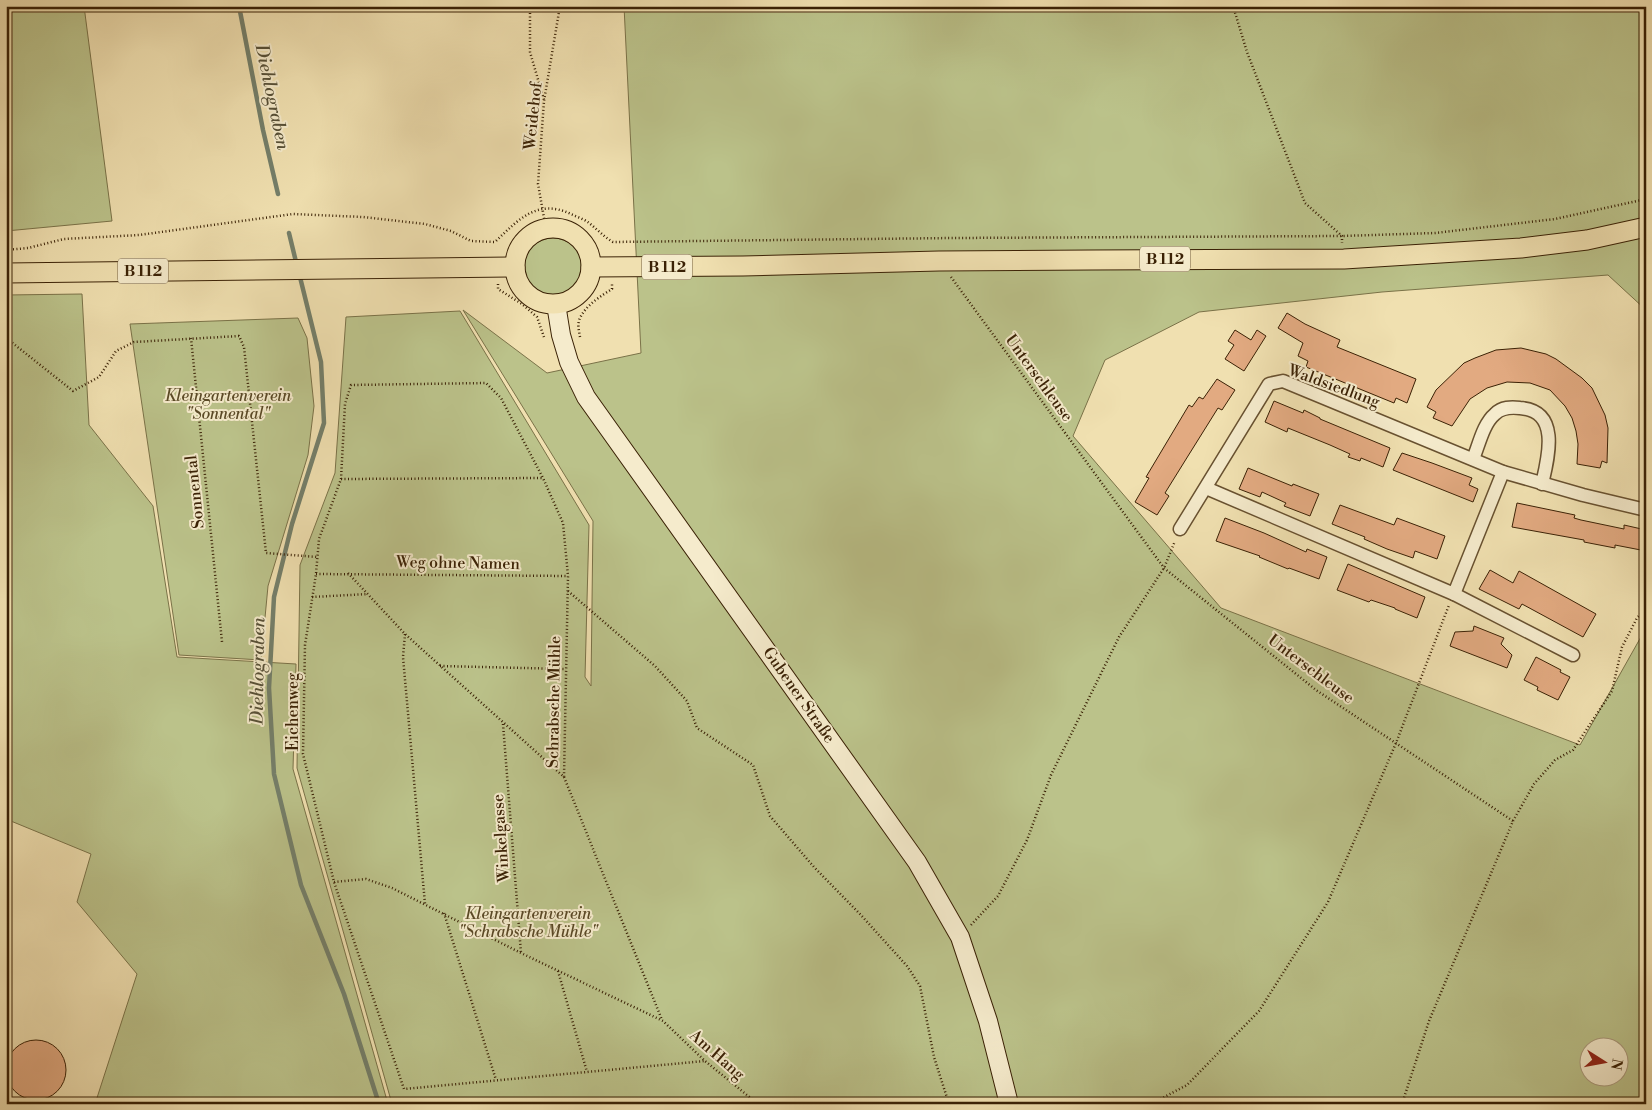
<svg xmlns="http://www.w3.org/2000/svg" width="1652" height="1110" viewBox="0 0 1652 1110" font-family="'Libre Bodoni',serif">
	<style>
		.green { fill: #bbc28a; stroke: #7a7248; fill-rule: evenodd }
		.lines { fill: none; stroke-linecap: round; stroke-linejoin: round }
		.stream { stroke: #747f6a; stroke-width: 4.5 }
		.building { fill: #e2aa81; stroke: #3a2105 }
		.minor-casing { stroke: #685130; stroke-width: 15 }
		.secondary-casing { stroke: #3a2105; stroke-width: 20 }
		.primary-casing { stroke: #3a2105; stroke-width: 21 }
		.path { stroke: #3a2105; stroke-width: 2.5; stroke-dasharray: 1 2.5; stroke-linecap: butt }
		.minor { stroke: #f5ebcc; stroke-width: 12 }
		.secondary { stroke: #f5ebcc; stroke-width: 18 }
		.primary { stroke: #f0e0b0; stroke-width: 19 }
		.labels { text-anchor: middle; dominant-baseline: central; stroke-width: 4; stroke-linejoin: round; paint-order: stroke }
		.shield { fill: #f5ebcc; stroke: #725e41; stroke-width: 1 }
		.shield-label { font-size: 15px; font-weight: bold; fill: #3a2105 }
		.street-label { font-size: 16px; fill: #3a2105; stroke: #f5ebcc }
		.park-label { font-size: 16px; font-style: italic; fill: #5a4926; stroke: #f5ebcc }
		.water-label { font-size: 18px; font-style: italic; fill: #575037; stroke: #f5ebcc }
	</style>
	<rect width="100%" height="100%" fill="#f0e0b0"/>
	<filter id="stains"><feTurbulence type="fractalNoise" baseFrequency=".004" numOctaves="4"/><feColorMatrix values="0 0 0 0 .2 0 0 0 0 .09 0 0 0 0 .02 0 0 0 .5 -.17"/></filter>
	<radialGradient id="worn" r=".72"><stop offset=".6" stop-color="#630" stop-opacity="0"/><stop offset="1" stop-color="#630" stop-opacity=".3"/></radialGradient>
	<g class="green">
		<polygon points="6,6 84,6 112,221 6,231"/>
		<path d="M624,6H1646V310L1608,275L1382,292L1199,312L1105,360L1073,436L1221,608L1580,745L1646,628V1104H392L297,768L300,565L335,473L346,317L460,311L589,525L585,677L591,686L593,521L463,310L547,373L641,353ZM1590,1048H1620V1078H1590Z"/>
		<circle cx="553" cy="267" r="29"/>
		<polygon points="82,294 89,425 153,506 177,657 296,664 293,769 388,1104 95,1104 137,974 77,902 91,854 6,819 6,295"/>
		<polygon points="298,318 307,338 314,406 308,455 268,586 261,660 179,655 130,324"/>
	</g>
	<g class="lines">
		<g class="stream">
			<polyline points="239,6 263,130 278,194"/>
			<polyline points="289,233 297,266"/>
			<polyline points="299,273 321,362 324,423 292,524 274,597 269,688 274,774 301,885 344,994 379,1104"/>
		</g>
	</g>
	<g class="building">
		<polygon points="1287,313 1305,324 1340,340 1337,347 1416,379 1407,403 1396,398 1394,403 1306,367 1308,361 1298,356 1303,343 1278,328"/>
		<polygon points="1235,330 1251,340 1257,330 1266,336 1244,371 1225,359 1234,345 1228,341"/>
		<polygon points="1521,348 1546,354 1556,359 1582,378 1592,388 1605,415 1608,428 1607,463 1602,461 1600,468 1577,464 1578,444 1576,431 1572,418 1565,406 1550,390 1530,383 1507,382 1487,388 1470,399 1452,426 1433,418 1436,412 1427,407 1436,390 1464,363 1475,358 1496,350"/>
		<polygon points="1217,379 1235,390 1222,410 1218,408 1188,456 1165,493 1169,496 1157,515 1135,502 1149,478 1146,477 1189,405 1192,407 1199,397 1203,399"/>
		<polygon points="1274,401 1303,413 1304,410 1320,418 1320,419 1390,448 1383,467 1361,458 1360,461 1348,457 1350,454 1330,445 1288,428 1287,432 1265,422"/>
		<polygon points="1402,453 1432,463 1472,478 1469,485 1478,489 1473,502 1393,470"/>
		<polygon points="1248,468 1292,486 1293,484 1319,494 1310,516 1284,506 1286,503 1262,492 1260,497 1239,489"/>
		<polygon points="1517,503 1575,515 1574,518 1581,520 1624,529 1624,525 1646,530 1646,551 1615,545 1615,548 1584,542 1584,540 1512,527"/>
		<polygon points="1340,505 1394,525 1397,518 1445,536 1437,559 1415,551 1413,558 1387,549 1364,539 1365,537 1332,524"/>
		<polygon points="1225,518 1264,533 1306,552 1307,549 1327,557 1319,579 1289,568 1288,569 1259,557 1260,556 1216,541"/>
		<polygon points="1348,564 1425,597 1417,618 1395,609 1395,608 1371,600 1369,602 1337,590"/>
		<polygon points="1490,570 1513,583 1519,571 1596,614 1583,637 1522,604 1519,609 1479,589"/>
		<polygon points="1474,626 1504,638 1501,644 1512,655 1507,668 1450,646 1455,632 1473,631"/>
		<polygon points="1536,657 1561,670 1560,672 1570,677 1558,700 1537,690 1538,687 1524,680"/>
		<circle cx="36" cy="1070" r="30"/>
	</g>
	<g class="lines">
		<defs>
			<g id="minor">
				<path d="M1473,459C1479,445 1483,424 1495,414C1502,407 1511,407 1520,408C1561,411 1548,458 1542,484"/>
				<polyline points="1206,488 1454,594 1503,472"/>
				<polyline points="1180,529 1269,384 1283,381 1503,472 1583,495 1646,510"/>
				<polyline points="1454,594 1573,655"/>
			</g>
			<polyline id="secondary" points="556,304 561,335 569,362 586,397 917,862 960,937 988,1021 1009,1104"/>
			<g id="primary">
				<circle cx="553" cy="266" r="38"/>
				<polyline points="591,267 743,266 939,261 1091,260 1344,259 1521,248 1587,240 1646,227"/>
				<polyline points="6,273 515,267"/>
			</g>
		</defs>
		<use href="#minor" class="minor-casing"/>
		<use href="#secondary" class="secondary-casing"/>
		<use href="#primary" class="primary-casing"/>
		<g class="path">
			<polyline points="530,6 530,52 544,100"/>
			<polyline points="1233,6 1247,52 1305,203 1342,236 1342,243"/>
			<polyline points="546,229 538,184 544,101 560,6"/>
			<path d="M6,250L28,248L64,239L139,235L293,214L363,217L425,224L451,231L471,241L495,242C518,220 537,198 571,214C577,217 584,219 589,223C597,229 604,237 613,242L952,238L1342,236L1435,233L1555,219L1646,199"/>
			<polyline points="951,277 1164,568 1316,690 1513,821 1429,1021 1402,1104"/>
			<polyline points="498,284 498,289 522,304 537,317 544,337"/>
			<path d="M580,337C579,331 577,324 580,318C586,305 601,296 612,289V283"/>
			<polyline points="191,338 222,642"/>
			<polyline points="6,340 10,341 73,391 99,377 116,351 134,342 239,336 244,347 266,553 317,557"/>
			<polyline points="341,479 543,478"/>
			<polyline points="348,573 405,634 564,777 568,576 563,523 543,478 501,398 486,383 351,385 345,404 341,479 319,539 316,574 305,645 303,754 334,882 404,1089 705,1061"/>
			<polyline points="316,574 568,576"/>
			<polyline points="568,591 655,666 687,701 697,728 753,765 770,816 814,867 860,914 907,966 920,986 934,1057 949,1104"/>
			<polyline points="312,597 368,594"/>
			<polyline points="405,634 403,657 425,904"/>
			<polyline points="440,666 566,669"/>
			<polyline points="503,724 521,953"/>
			<polyline points="564,777 662,1020"/>
			<polyline points="1513,821 1534,784 1555,760 1573,750 1612,691 1622,647 1637,618 1646,609"/>
			<polyline points="334,882 366,879 392,888 521,953 663,1021 705,1061 758,1104"/>
			<polyline points="444,913 496,1080"/>
			<polyline points="971,925 998,896 1027,840 1051,775 1119,637 1164,568 1175,541"/>
			<polyline points="558,971 587,1072"/>
			<polyline points="1151,1104 1187,1085 1259,1011 1328,902 1396,743 1449,605"/>
		</g>
		<use href="#minor" class="minor"/>
		<use href="#secondary" class="secondary"/>
		<use href="#primary" class="primary"/>
	</g>
	<g class="labels">
		<g class="shield">
			<rect x="1140" y="246.5" width="50" height="25" rx="4"/>
			<rect x="642" y="254.5" width="50" height="25" rx="4"/>
			<rect x="118" y="258.5" width="50" height="25" rx="4"/>
		</g>
		<g class="shield-label">
			<text x="1165" y="259">B 112</text>
			<text x="667" y="267">B 112</text>
			<text x="143" y="271">B 112</text>
		</g>
		<g class="street-label">
			<text transform="translate(533 116) rotate(-84)">Weidehof</text>
			<text transform="translate(1039 378) rotate(54)">Unterschleuse</text>
			<text transform="translate(1334 386) rotate(20)">Waldsiedlung</text>
			<text transform="translate(195 492) rotate(-96)">Sonnental</text>
			<text transform="translate(458 563) rotate(1)">Weg ohne Namen</text>
			<text transform="translate(1311 669) rotate(37)">Unterschleuse</text>
			<text transform="translate(799 695) rotate(55)">Gubener Straße</text>
			<text transform="translate(554 702) rotate(-89)">Schrabsche Mühle</text>
			<text transform="translate(293 712) rotate(-90)">Eichenweg</text>
			<text transform="translate(501 838) rotate(-94)">Winkelgasse</text>
			<text transform="translate(717 1055) rotate(41)">Am Hang</text>
		</g>
		<g class="park-label">
			<text x="228" y="396">Kleingartenverein<tspan x="228" dy="18">"Sonnental"</tspan></text>
			<text x="528" y="914">Kleingartenverein<tspan x="528" dy="18">"Schrabsche Mühle"</tspan></text>
		</g>
		<g class="water-label">
			<text transform="translate(272 97) rotate(78)">Diehlograben</text>
			<text transform="translate(258 671) rotate(-89)">Diehlograben</text>
		</g>
	</g>
	<rect width="1652" height="1110" fill="none" stroke="#f0e0b0" stroke-width="25"/>
	<rect x="8" y="8" width="1637" height="1095" fill="none" stroke="#3a2105" stroke-width="2.5"/>
	<rect x="12" y="12" width="1627" height="1085" fill="none" stroke="#3a2105"/>
	<g transform="translate(1604 1062) rotate(101)"><circle r="24" fill="#f5ebcc" stroke="#aa9a7c"/>
	<path d="M0-4L9 19L0 12L-9 19Z" fill="#8f2418"/>
	<text y="-8" font-size="14" font-weight="bold" text-anchor="middle" fill="#3a2105">N</text>
	</g>
	<rect width="100%" height="100%" filter="url(#stains)"/>
	<rect width="100%" height="100%" fill="url(#worn)"/>
</svg>
